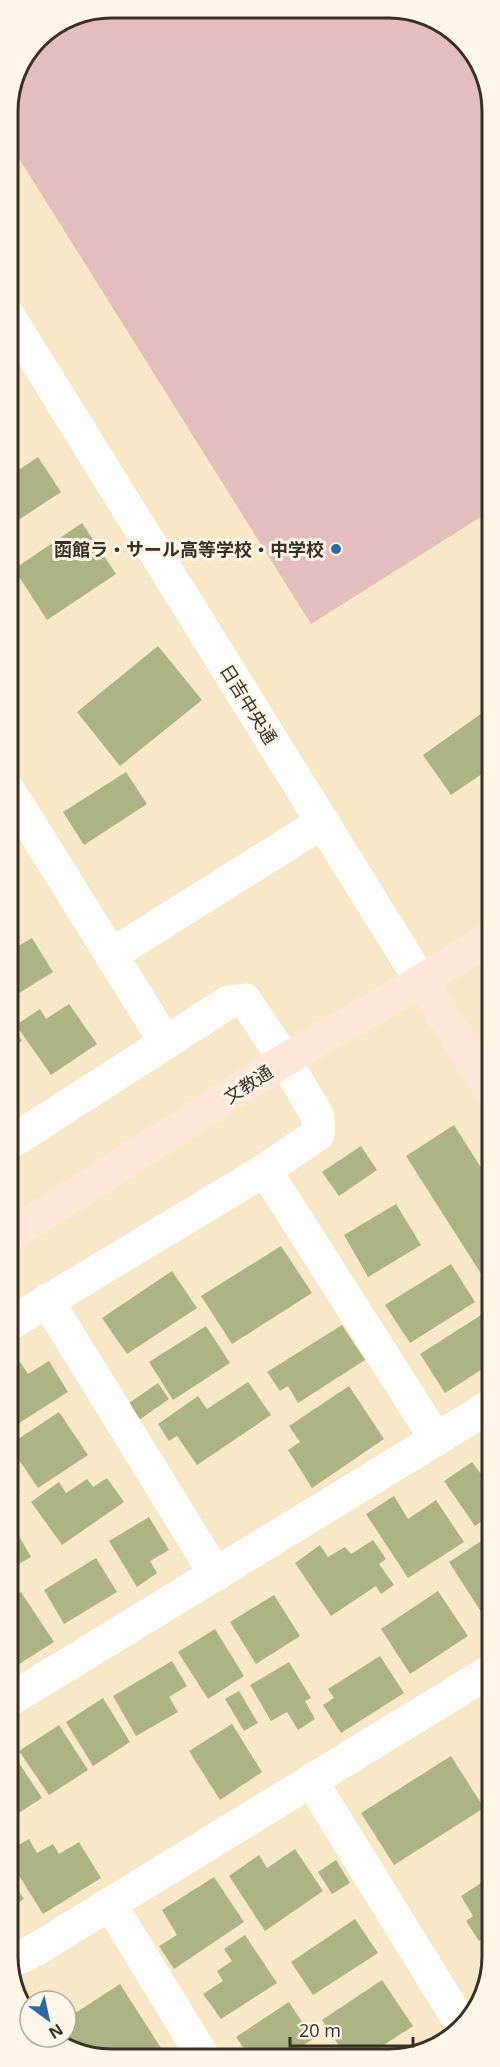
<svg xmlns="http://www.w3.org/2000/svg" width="500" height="2067" viewBox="0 0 500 2067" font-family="'Open Sans','Noto Sans JP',sans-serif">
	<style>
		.garden { fill: #e4bdbe }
		.building { fill: #abb482 }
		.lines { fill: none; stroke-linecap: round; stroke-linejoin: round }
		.street { stroke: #fff; stroke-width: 33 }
		.secondary { stroke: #ffe7d9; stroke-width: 33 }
		.poi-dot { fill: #2c69a0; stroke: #fdf6e9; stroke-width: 2 }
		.labels { text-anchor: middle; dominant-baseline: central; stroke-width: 6; stroke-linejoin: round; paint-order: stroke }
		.poi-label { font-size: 18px; font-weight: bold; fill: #373023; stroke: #fdf6e9; text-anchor: end }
		.street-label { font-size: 18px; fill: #373023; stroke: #fdf6e9 }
		.rim { fill: none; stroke: #373023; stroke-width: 3 }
	</style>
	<rect width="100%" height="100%" fill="#f9e8c7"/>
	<polygon class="garden" points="416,11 467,42 492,97 492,510 311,624 8,141 8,104 38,38 72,15"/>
	<g class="building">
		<polygon points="38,457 61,492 8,527 8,477"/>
		<polygon points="82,523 116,574 47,620 14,569"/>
		<polygon points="158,646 202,700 120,766 77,712"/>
		<polygon points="492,706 492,767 451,795 423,755"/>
		<polygon points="126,772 147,804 84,845 63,812"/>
		<polygon points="32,938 53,972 8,1000 8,952"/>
		<polygon points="69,1004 97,1044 51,1075 16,1025 40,1009 46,1019"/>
		<polygon points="8,1019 22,1041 8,1050"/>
		<polygon points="454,1125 492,1185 492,1275 485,1280 406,1156"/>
		<polygon points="361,1146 377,1170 339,1196 322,1172"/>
		<polygon points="396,1204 421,1245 368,1277 344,1235"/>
		<polygon points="281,1246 312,1293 232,1344 201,1296"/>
		<polygon points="451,1264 475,1302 410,1343 385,1305"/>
		<polygon points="172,1271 197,1308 127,1354 102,1318"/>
		<polygon points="492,1308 492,1363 445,1393 420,1354"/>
		<polygon points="342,1325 365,1360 298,1403 288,1386 280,1391 267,1372"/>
		<polygon points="206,1326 230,1363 173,1400 149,1362"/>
		<polygon points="18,1359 28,1374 49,1361 68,1392 8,1430 8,1365"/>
		<polygon points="248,1382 271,1415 197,1465 177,1436 169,1441 158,1424 198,1396 207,1409"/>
		<polygon points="158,1383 169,1399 139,1420 129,1403"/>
		<polygon points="349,1386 384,1439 312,1488 288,1450 300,1442 289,1426"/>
		<polygon points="59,1412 88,1455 38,1488 9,1445"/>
		<polygon points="472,1462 480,1473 492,1464 492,1514 475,1526 444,1481"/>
		<polygon points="8,1472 20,1492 8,1499"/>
		<polygon points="107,1478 124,1502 62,1545 31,1502 59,1482 66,1493 87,1479 93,1487"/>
		<polygon points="394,1496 408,1519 436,1500 464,1542 408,1578 366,1514"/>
		<polygon points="149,1517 169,1550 150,1561 157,1573 137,1587 109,1541"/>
		<polygon points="12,1524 31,1557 8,1570 8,1527"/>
		<polygon points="486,1538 492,1548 492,1613 485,1618 449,1562"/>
		<polygon points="373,1540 386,1559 379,1564 394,1585 381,1594 376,1586 331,1616 295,1563 320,1545 328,1557 345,1547 351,1554"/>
		<polygon points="96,1558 117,1592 64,1624 44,1590"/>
		<polygon points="438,1591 468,1636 410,1674 381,1629"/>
		<polygon points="21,1592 54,1642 8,1671 8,1601"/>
		<polygon points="274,1595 300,1636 256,1664 230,1622"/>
		<polygon points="215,1629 244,1676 208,1699 178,1652"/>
		<polygon points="380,1656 404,1693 341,1733 323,1705 334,1698 328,1689"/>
		<polygon points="172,1661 187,1686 169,1697 178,1712 136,1736 113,1696"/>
		<polygon points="289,1662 311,1698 305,1701 315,1719 298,1730 287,1712 271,1721 250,1685"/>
		<polygon points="239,1691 258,1723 244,1731 225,1699"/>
		<polygon points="103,1698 130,1742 93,1766 66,1722"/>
		<polygon points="232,1724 262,1772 220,1800 189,1751"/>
		<polygon points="59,1725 88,1770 49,1795 19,1751"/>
		<polygon points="8,1746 42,1798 8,1820"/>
		<polygon points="451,1756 484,1808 394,1865 361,1813"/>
		<polygon points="29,1839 37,1853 53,1844 59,1854 79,1842 101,1878 43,1914 8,1858 8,1851"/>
		<polygon points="295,1849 323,1891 265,1931 229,1876 259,1855 267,1868"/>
		<polygon points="336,1860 350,1883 332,1894 318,1872"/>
		<polygon points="8,1875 24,1899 8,1909"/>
		<polygon points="492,1876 492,1948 486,1937 479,1941 466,1921 473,1916 461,1896"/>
		<polygon points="214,1877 244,1922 174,1969 159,1946 177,1935 162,1910"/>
		<polygon points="355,1919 378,1953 313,1995 291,1962"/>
		<polygon points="245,1935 277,1983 221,2019 203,1994 223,1981 217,1971 232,1961 224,1949"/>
		<polygon points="382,1980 413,2026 364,2058 347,2058 322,2020"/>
		<polygon points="120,1984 161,2048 147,2058 90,2057 76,2050 66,2035 66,2019"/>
		<polygon points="289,2002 313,2039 284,2058 250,2058 236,2037"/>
	</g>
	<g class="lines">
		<g class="street">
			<polyline points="8,315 421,981"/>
			<polyline points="8,789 166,1043"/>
			<polyline points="111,955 323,822"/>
			<polyline points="8,1144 229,1002 245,1000 285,1060 318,1117 318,1134 265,1170 8,1325"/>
			<polyline points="265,1170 436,1439"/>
			<polyline points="47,1300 216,1575"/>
			<polyline points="8,1701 492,1405"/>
			<polyline points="311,1780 463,2027"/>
			<polyline points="110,1904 204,2058"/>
			<polyline points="8,1963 35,1950 492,1670"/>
		</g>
		<g class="secondary">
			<polyline points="421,981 492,1092"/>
			<polyline points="8,1237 285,1060 421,981 492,937"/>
		</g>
	</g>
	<circle class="poi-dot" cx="336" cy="549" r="6"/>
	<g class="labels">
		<g class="poi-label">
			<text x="324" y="549">函館ラ・サール高等学校・中学校</text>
		</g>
		<g class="street-label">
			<text transform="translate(249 704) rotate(58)">日吉中央通</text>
			<text transform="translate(248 1084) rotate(-33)">文教通</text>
		</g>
	</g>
	<path d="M0 0H500V2067H0ZM111 18H389A93 93 0 0 1 482 111V1956A93 93 0 0 1 389 2049H111A93 93 0 0 1 18 1956V111A93 93 0 0 1 111 18Z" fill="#fdf6e9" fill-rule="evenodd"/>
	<path class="rim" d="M111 18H389A93 93 0 0 1 482 111V1956A93 93 0 0 1 389 2049H111A93 93 0 0 1 18 1956V111A93 93 0 0 1 111 18Z"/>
	<g transform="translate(48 2019) rotate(147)"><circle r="28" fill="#fdf6e9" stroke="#aea79a" stroke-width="1.5"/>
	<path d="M0-4.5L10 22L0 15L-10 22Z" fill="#2c69a0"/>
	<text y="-9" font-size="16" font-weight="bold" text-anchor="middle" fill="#373023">N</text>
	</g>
	<path d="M290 2037v9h123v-9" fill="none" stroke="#373023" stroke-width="3"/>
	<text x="299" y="2037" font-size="18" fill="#373023" stroke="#fdf6e9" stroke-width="4.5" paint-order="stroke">20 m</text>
</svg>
